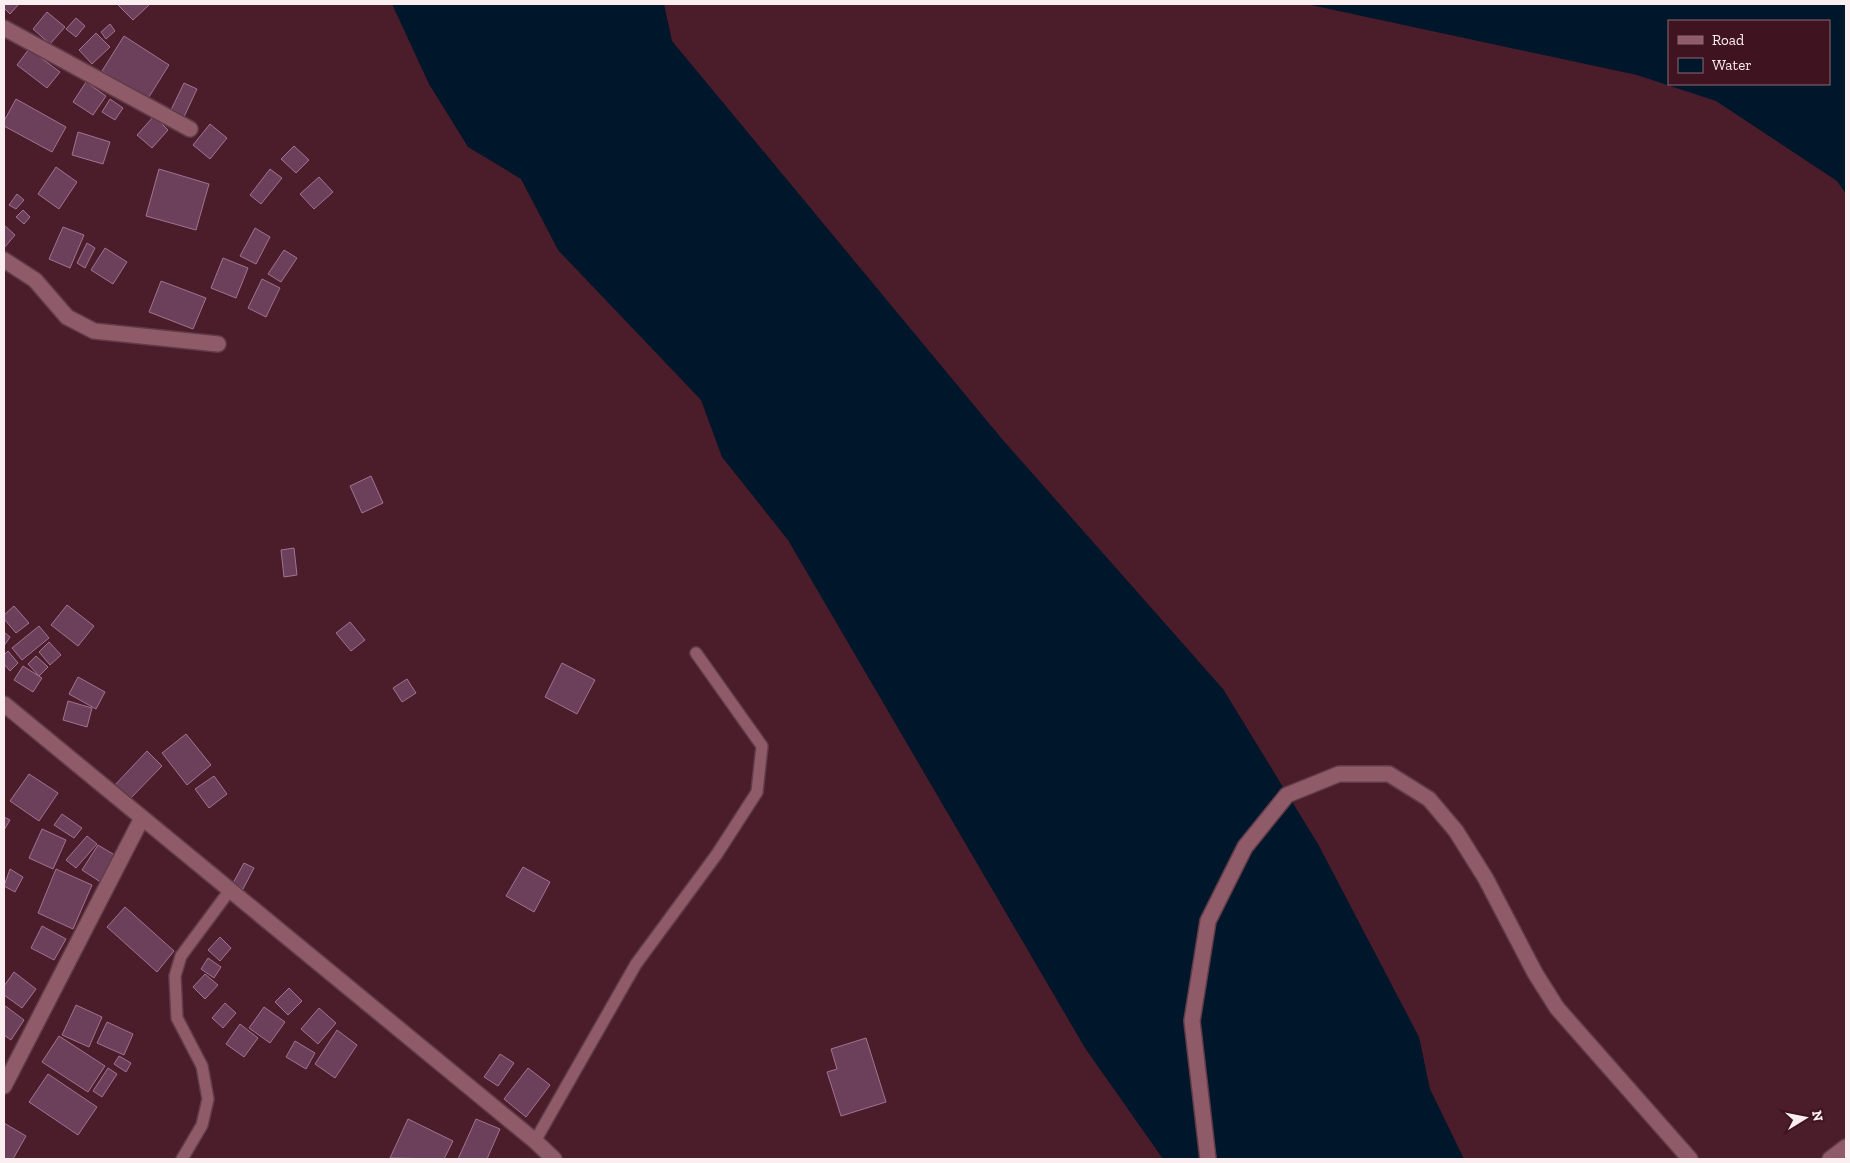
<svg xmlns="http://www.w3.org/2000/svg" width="1850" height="1163" viewBox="0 0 1850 1163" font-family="'Zilla Slab',serif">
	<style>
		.water { fill: #00162a; fill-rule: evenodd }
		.building { fill: #6c405b; stroke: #a2728f }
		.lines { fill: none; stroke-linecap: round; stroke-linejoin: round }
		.service-casing { stroke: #603c48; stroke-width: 14 }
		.minor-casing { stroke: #603c48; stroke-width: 18 }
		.service { stroke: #905b68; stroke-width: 11 }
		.minor { stroke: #905b68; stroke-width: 15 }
	</style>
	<rect width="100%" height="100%" fill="#4b1d2b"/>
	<g class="water">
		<polygon points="392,4 664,4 672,41 1002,439 1223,689 1318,844 1419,1037 1430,1089 1464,1159 1163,1159 1085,1048 788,540 722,457 701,400 558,250 521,179 468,147 429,84"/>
		<path d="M1306,4H1846V194L1837,181L1716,101L1637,75ZM1669,21H1829V84H1669Z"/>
	</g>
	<g class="building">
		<polygon points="4,4 19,4 10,14 4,8"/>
		<polygon points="117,4 150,4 133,20"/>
		<polygon points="47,12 65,27 50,44 33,29"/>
		<polygon points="76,18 85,26 76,37 66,29"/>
		<polygon points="110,24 115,31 106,39 101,32"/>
		<polygon points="96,33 110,47 92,64 79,50"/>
		<polygon points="124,36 169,65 147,100 102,71"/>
		<polygon points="29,49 60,72 47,88 17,65"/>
		<polygon points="86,82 106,96 93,115 73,102"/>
		<polygon points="184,83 197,89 183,119 170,112"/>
		<polygon points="16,99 66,127 52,152 4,126 4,121"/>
		<polygon points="110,99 123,108 115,120 102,112"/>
		<polygon points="154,116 168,130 152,148 137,135"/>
		<polygon points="210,124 227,138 210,159 193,145"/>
		<polygon points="78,132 110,142 103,164 72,155"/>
		<polygon points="294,146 309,160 296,173 281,159"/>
		<polygon points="56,167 77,182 59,209 38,194"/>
		<polygon points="159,169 209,184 196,230 146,216"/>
		<polygon points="270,169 282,178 261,204 250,195"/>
		<polygon points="319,177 333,192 314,209 300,194"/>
		<polygon points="17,194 24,200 16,209 9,205"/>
		<polygon points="23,210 30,217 24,224 16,217"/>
		<polygon points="4,225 15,235 4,248"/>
		<polygon points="63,227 84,235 70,268 49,259"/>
		<polygon points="255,228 270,237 256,264 240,256"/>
		<polygon points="87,243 95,248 85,268 77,263"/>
		<polygon points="105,248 127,262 113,284 91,270"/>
		<polygon points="284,250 297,258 281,282 268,274"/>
		<polygon points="223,258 248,268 236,298 211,288"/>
		<polygon points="262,279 280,288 266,317 248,308"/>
		<polygon points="161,281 206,298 193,329 149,312"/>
		<polygon points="371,476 383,503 362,513 350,486"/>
		<polygon points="294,548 297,575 284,577 281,550"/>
		<polygon points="67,605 94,626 78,646 51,625"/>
		<polygon points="14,606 29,623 16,633 4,619 4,615"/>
		<polygon points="350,622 365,640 351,651 336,633"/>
		<polygon points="39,626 49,638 22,660 12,648"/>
		<polygon points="4,632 10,637 4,646"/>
		<polygon points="49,642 61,655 50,665 39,652"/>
		<polygon points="8,651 18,663 10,671 4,664 4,655"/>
		<polygon points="36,656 48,667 39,676 28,664"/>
		<polygon points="562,663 595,680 577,714 545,697"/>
		<polygon points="23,666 42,678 33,692 14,680"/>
		<polygon points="78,677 105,692 96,709 69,694"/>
		<polygon points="407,679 416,693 402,702 393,688"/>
		<polygon points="68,701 92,708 87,727 63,720"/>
		<polygon points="186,734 211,765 187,785 162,753"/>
		<polygon points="147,751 162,766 128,801 113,787"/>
		<polygon points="29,774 58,793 39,821 10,801"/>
		<polygon points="214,776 227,794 209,808 195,789"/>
		<polygon points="62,814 82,828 74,838 54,825"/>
		<polygon points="4,817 10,820 4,830"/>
		<polygon points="42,829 66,840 53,869 29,858"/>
		<polygon points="87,836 97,844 76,868 66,860"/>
		<polygon points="98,845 118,857 102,883 82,870"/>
		<polygon points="244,863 254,868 243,889 233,883"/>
		<polygon points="523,867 550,882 534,912 506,896"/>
		<polygon points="10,869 23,877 15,892 4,886"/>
		<polygon points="56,869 92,885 73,929 38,913"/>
		<polygon points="125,907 174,951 157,972 107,927"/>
		<polygon points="42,926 66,939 54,960 31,948"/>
		<polygon points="220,937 231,948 220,961 208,950"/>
		<polygon points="208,958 221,967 214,978 201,969"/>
		<polygon points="14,972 36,989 22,1008 4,995 4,986"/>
		<polygon points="205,974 218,985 205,999 193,987"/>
		<polygon points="289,988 302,1001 288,1015 275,1002"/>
		<polygon points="225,1003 236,1013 223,1028 212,1018"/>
		<polygon points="4,1005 24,1020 11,1040 4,1035"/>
		<polygon points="76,1005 102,1017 89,1047 62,1035"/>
		<polygon points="264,1007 285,1022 270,1043 249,1028"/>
		<polygon points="319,1008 336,1023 318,1044 301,1029"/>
		<polygon points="107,1022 133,1034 124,1055 97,1043"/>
		<polygon points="240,1024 258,1038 244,1057 226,1044"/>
		<polygon points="337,1030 357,1045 335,1078 315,1064"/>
		<polygon points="59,1036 105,1066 88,1092 42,1062"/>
		<polygon points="866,1038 886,1102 841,1116 827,1072 837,1069 831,1049"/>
		<polygon points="295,1041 315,1053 306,1069 286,1057"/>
		<polygon points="500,1054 514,1063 498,1086 484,1077"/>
		<polygon points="119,1056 131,1063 126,1072 114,1064"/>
		<polygon points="108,1068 117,1074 102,1097 93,1091"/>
		<polygon points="528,1068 550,1085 526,1117 504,1099"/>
		<polygon points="48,1074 97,1107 78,1135 29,1102"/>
		<polygon points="408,1119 453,1141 444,1159 390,1158"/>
		<polygon points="476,1119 500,1129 487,1159 458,1159"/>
		<polygon points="4,1123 26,1136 13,1159 4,1159"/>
	</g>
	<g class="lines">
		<defs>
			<g id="service">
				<polyline points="535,1141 636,964 717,854 757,792 762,746 696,653"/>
				<polyline points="182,1159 202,1125 208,1099 202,1066 177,1018 175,976 181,956 230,890"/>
			</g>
			<g id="minor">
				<polyline points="4,28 190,129"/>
				<polyline points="4,260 35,280 67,317 94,331 218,344"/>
				<polyline points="4,704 535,1141 554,1159"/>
				<polyline points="4,1086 142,818"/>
				<polyline points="1208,1159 1192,1021 1208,921 1245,847 1287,795 1339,774 1389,774 1429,799 1456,831 1486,879 1535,973 1557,1008 1690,1159"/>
				<polyline points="1830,1159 1846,1147"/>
			</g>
		</defs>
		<use href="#service" class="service-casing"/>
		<use href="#minor" class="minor-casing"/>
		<use href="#service" class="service"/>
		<use href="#minor" class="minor"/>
	</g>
	<rect width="1850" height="1163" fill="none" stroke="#fbeef1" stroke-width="10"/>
	<rect x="1668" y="20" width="162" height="65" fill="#401321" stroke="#8b6b74"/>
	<rect x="1678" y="36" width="25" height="8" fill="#905b68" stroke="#8b6b74"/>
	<text x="1712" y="45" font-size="15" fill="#fbeef1">Road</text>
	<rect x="1678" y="58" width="25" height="15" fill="#00162a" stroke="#8b6b74"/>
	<text x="1712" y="70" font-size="15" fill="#fbeef1">Water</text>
	<g transform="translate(1805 1118) rotate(80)" stroke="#401321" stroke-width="4" paint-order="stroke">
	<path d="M0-4L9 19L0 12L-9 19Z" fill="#fbeef1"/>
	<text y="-8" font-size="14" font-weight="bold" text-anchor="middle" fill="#fbeef1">N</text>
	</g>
</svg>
